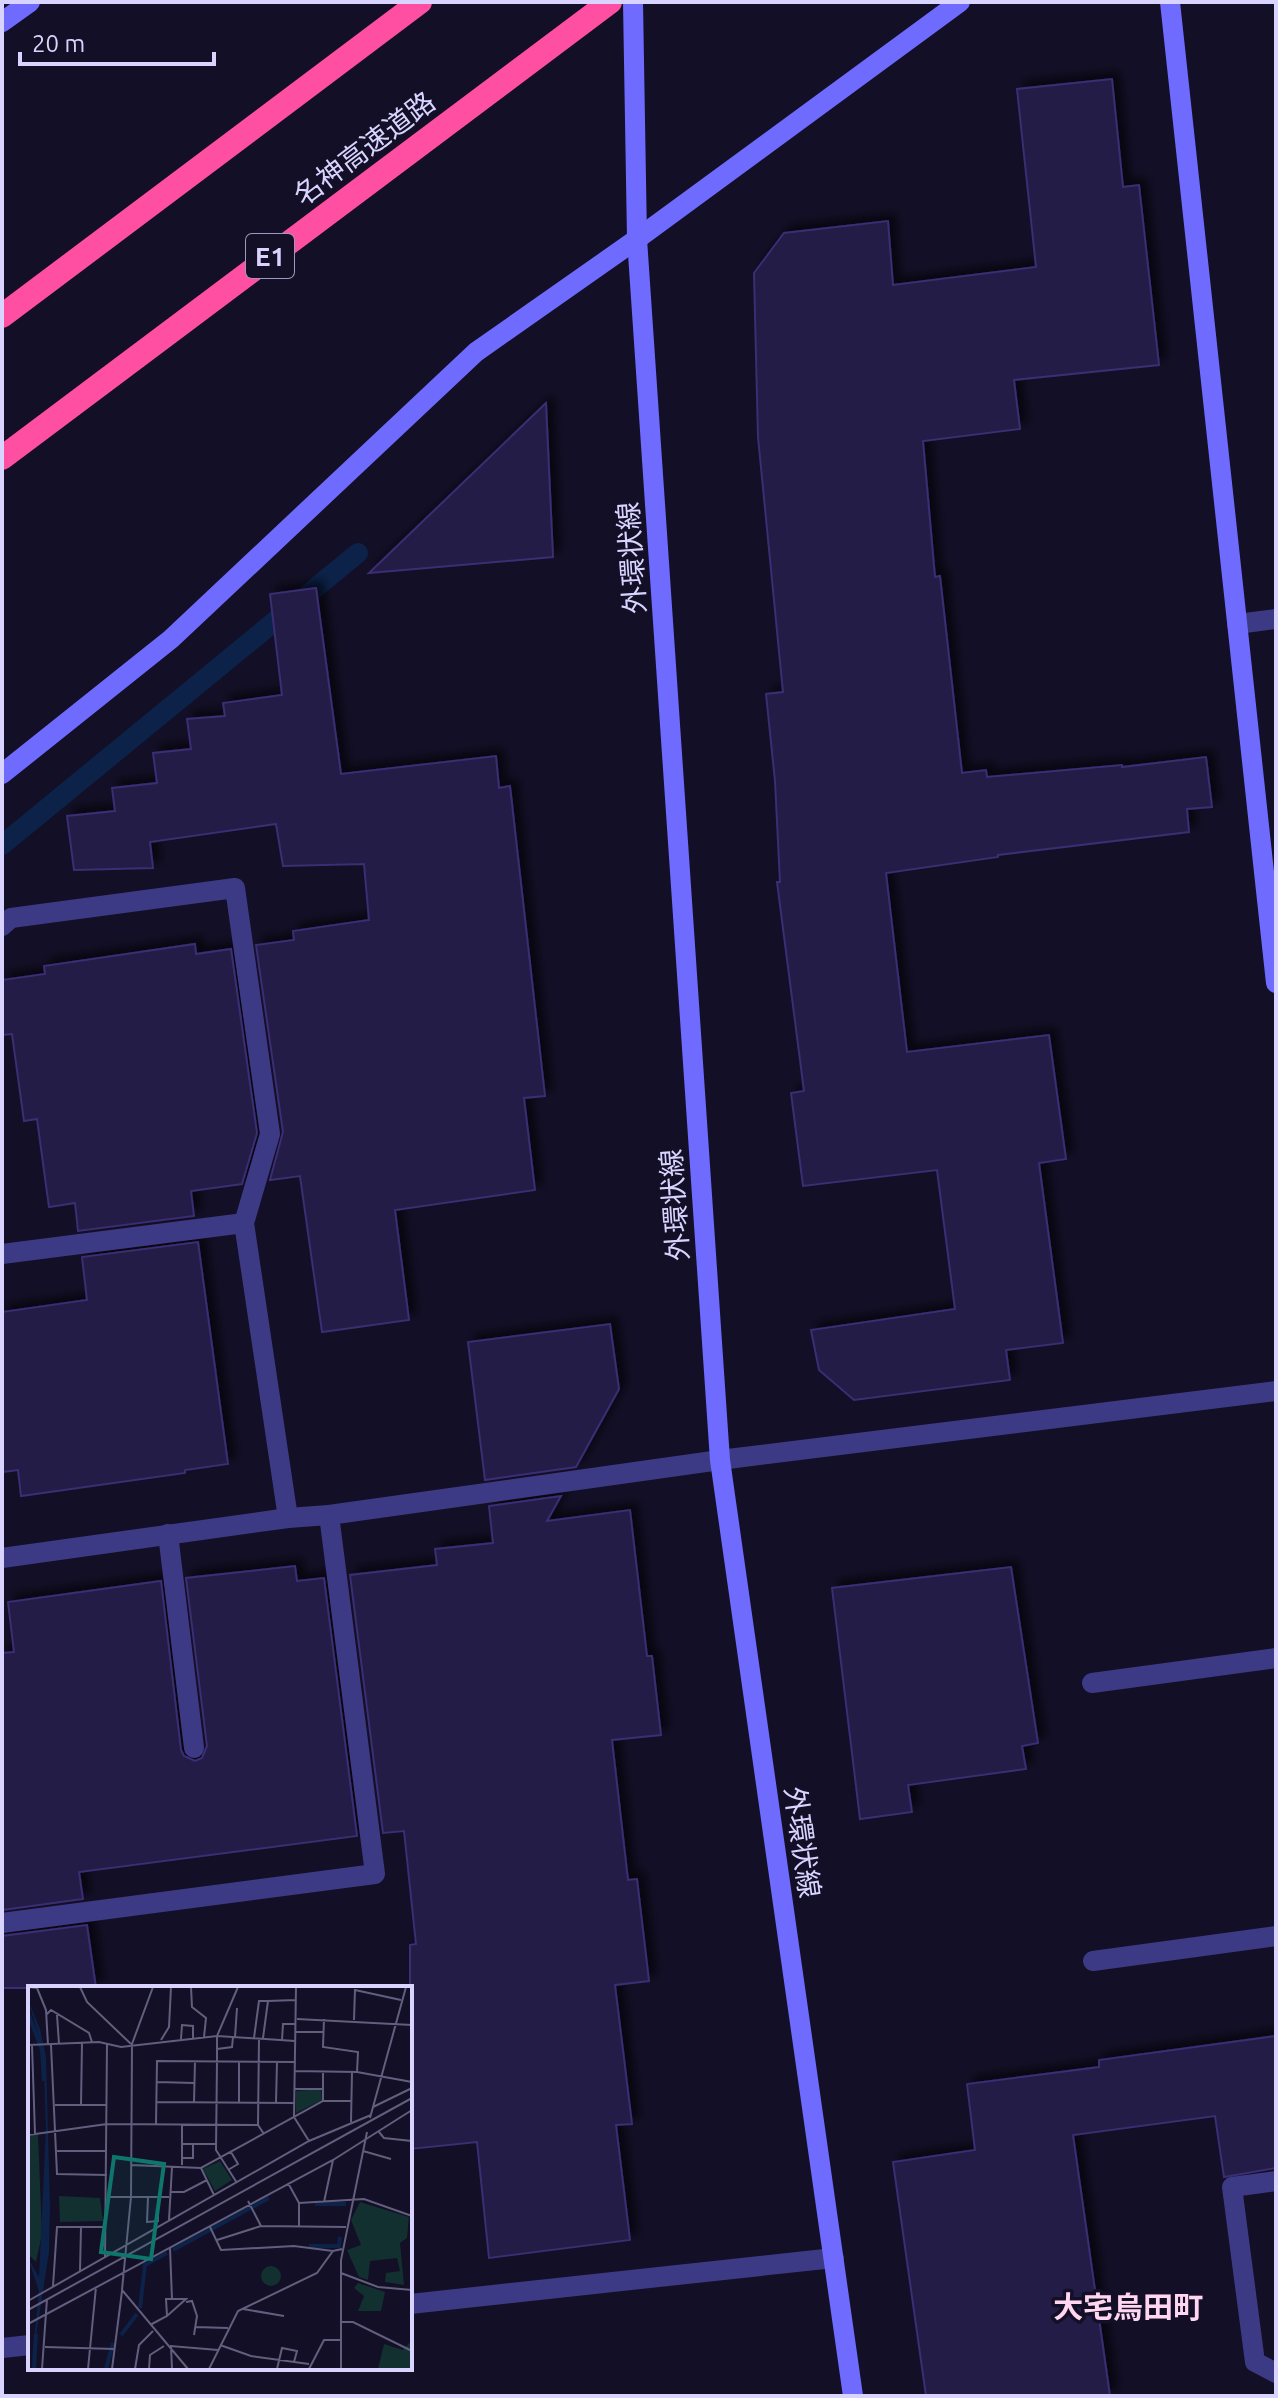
<svg xmlns="http://www.w3.org/2000/svg" width="1278" height="2398" viewBox="0 0 1278 2398" font-family="Ubuntu,'Noto Sans JP',sans-serif">
	<style>
		.lines { fill: none; stroke-linecap: round; stroke-linejoin: round }
		.stream { stroke: #0c2248; stroke-width: 20 }
		.building { fill: #241b47; stroke: #3b2d73; stroke-width: 2; filter: url(#shadow) }
		.lane { stroke: #3d3a85; stroke-width: 20 }
		.street { stroke: #3d3a85; stroke-width: 20 }
		.secondary { stroke: #6f6bff; stroke-width: 20 }
		.highway { stroke: #ff4fa3; stroke-width: 24 }
		.labels { text-anchor: middle; dominant-baseline: central; stroke-width: 7; stroke-linejoin: round; paint-order: stroke }
		.shield { fill: #130f26; stroke: #9e99be; stroke-width: 2 }
		.shield-label { font-size: 26px; font-weight: bold; fill: #d9d4ff }
		.street-label { font-size: 28px; fill: #d9d4ff; stroke: #130f26 }
		.neighbourhood-label { font-size: 30px; font-weight: bold; fill: #ffd6f0; stroke: #130f26 }
		.inset-river { fill: none; stroke: #0c2248; stroke-width: 4 }
		.inset-road { fill: none; stroke: #625e7d; stroke-width: 2 }
		.view { fill: #0f766e; fill-opacity: 0.15; stroke: #0f766e; stroke-width: 4 }
		.inset-edge { fill: none; stroke: #d9d4ff; stroke-width: 4 }
	</style>
	<defs>
		<filter id="shadow"><feDropShadow dx="7" dy="-7" stdDeviation="4" flood-color="#0009"/></filter>
	</defs>
	<rect width="100%" height="100%" fill="#130f26"/>
	<g class="lines">
		<polyline class="stream" points="2,845 358,553"/>
	</g>
	<g class="building">
		<polygon points="1112,79 1123,187 1139,185 1159,365 1014,380 1020,429 923,441 935,577 940,576 962,773 986,770 987,777 1122,765 1122,767 1206,757 1212,807 1187,809 1189,832 998,855 998,857 886,873 907,1052 1049,1035 1066,1159 1039,1163 1063,1343 1006,1350 1010,1380 854,1400 819,1370 811,1330 955,1309 937,1170 803,1186 791,1093 804,1091 777,882 780,882 775,781 766,694 783,692 758,437 754,273 784,233 888,221 893,285 1036,267 1017,89"/>
		<polygon points="546,403 553,557 369,573"/>
		<polygon points="316,588 341,774 496,756 499,788 510,786 545,1096 524,1098 535,1190 395,1210 409,1320 322,1332 300,1176 270,1180 283,1132 256,945 294,940 293,931 369,920 364,864 283,866 276,824 150,842 153,868 74,870 67,816 115,811 112,788 157,783 153,753 191,749 187,719 225,716 223,703 282,695 270,594"/>
		<polygon points="195,944 196,954 231,949 257,1133 242,1184 191,1191 194,1216 78,1231 75,1203 49,1207 37,1119 24,1121 12,1034 2,1035 2,980 45,974 44,966"/>
		<polygon points="198,1242 228,1464 185,1470 185,1473 21,1496 18,1470 2,1472 2,1312 87,1300 82,1257"/>
		<polygon points="610,1324 619,1389 576,1467 485,1480 468,1342"/>
		<polygon points="561,1496 547,1521 630,1510 647,1656 652,1656 661,1735 612,1740 628,1880 637,1879 649,1981 615,1985 632,2124 616,2125 630,2240 489,2258 477,2142 410,2149 410,1945 416,1944 404,1831 383,1833 350,1575 437,1565 435,1549 493,1543 489,1506"/>
		<polygon points="295,1566 297,1581 324,1578 357,1836 79,1872 83,1899 2,1910 2,1653 14,1652 8,1602 161,1581 181,1750 184,1756 195,1761 202,1758 207,1746 186,1578"/>
		<polygon points="1011,1567 1038,1743 1022,1746 1026,1769 908,1785 912,1812 860,1819 832,1588"/>
		<polygon points="87,1925 96,1988 2,1988 2,1936"/>
		<polygon points="1276,2036 1276,2168 1224,2177 1215,2116 1073,2135 1110,2396 926,2396 893,2162 975,2150 967,2084 1099,2067 1099,2060"/>
	</g>
	<g class="lines">
		<g class="lane">
			<polyline points="168,1534 194,1748"/>
			<polyline points="2,1923 375,1874 329,1515"/>
		</g>
		<g class="street">
			<polyline points="1237,624 1276,619"/>
			<polyline points="2,926 11,918 235,888 270,1134 244,1223 288,1518"/>
			<polyline points="2,1254 244,1223"/>
			<polyline points="2,1558 288,1518 329,1515 720,1460 1276,1391"/>
			<polyline points="1092,1683 1276,1658"/>
			<polyline points="1093,1961 1276,1936"/>
			<polyline points="1276,2181 1232,2187 1255,2362 1276,2373"/>
			<polyline points="410,2304 834,2258"/>
			<polyline points="2,2348 30,2345"/>
		</g>
		<g class="secondary">
			<polyline points="633,2 637,239 720,1460 853,2396"/>
			<polyline points="1170,2 1276,983"/>
			<polyline points="2,22 30,2"/>
			<polyline points="2,774 171,639 476,352 637,239 960,2"/>
		</g>
		<g class="highway">
			<polyline points="2,316 420,2"/>
			<polyline points="2,458 610,2"/>
		</g>
	</g>
	<g class="labels">
		<rect class="shield" x="246" y="234" width="48" height="44" rx="6"/>
		<g class="shield-label">
			<text x="270" y="256">E1</text>
		</g>
		<g class="street-label">
			<text transform="translate(364 148) rotate(-37)">名神高速道路</text>
			<text transform="translate(631 558) rotate(-94)">外環状線</text>
			<text transform="translate(674 1205) rotate(-94)">外環状線</text>
			<text transform="translate(803 1842) rotate(82)">外環状線</text>
		</g>
		<g class="neighbourhood-label">
			<text x="1128" y="2307">大宅烏田町</text>
		</g>
	</g>
	<g transform="translate(28 1986)">
		<rect width="384" height="384" fill="#130f26"/>
		<path d="M293,103L294,114L268,127V105ZM10,148L14,248L8,276L0,268V150ZM192,175L204,194L187,205L175,183ZM31,210L72,212L75,235L32,236ZM332,216L381,231L379,252L372,257L376,299L357,296L358,287L372,285L369,272L342,275L340,294L331,291L319,264L333,259L323,234ZM233 290a10 10 0 1 1 20 0a10 10 0 1 1-20 0ZM330,297L357,306L353,325H330L336,310L326,302ZM384,354V383H350L356,358L375,364Z" fill="#12302f"/>
		<path d="M0,14L12,43L18,70L22,221L21,266L3,383L11,305L0,272L11,291L18,142L15,65Z" fill="#0c2248"/>
		<path class="inset-river" d="M0,27L14,64L16,95M287,218H318M281,260H311L312,251M145,264L241,212M112,322L117,279L139,267M93,349L109,328M6,383L8,348M78,383L85,357"/>
		<path class="inset-road" d="M0,1L9,2L18,24L20,59M52,1L59,16L103,58M125,1L104,58L103,211L94,304L160,383M163,1L164,21L178,32L176,51M268,1L266,131L281,155M327,4L373,14M19,28L23,24L61,47L64,56M29,29L31,58M269,33L384,39M296,33L295,61L330,66L329,86M326,34L327,3M268,46H295M207,51L209,22M226,52L231,15H240M231,52L230,139L236,148M235,52L240,15L268,14M153,53L154,39L165,40V52M133,54L141,41L143,1M254,54L255,38H268M0,59L71,56L93,61L189,50L267,55M4,59L7,148M23,59L29,188L79,189M189,63L204,61L205,51M267,85L329,86L384,96M129,96L166,97M267,103H295M295,115H324M128,116L267,117M166,116L167,75M211,116V76M248,116L249,76M27,119H79M53,119L54,57M345,121L384,102M342,132L378,1M323,136L324,86M128,138L129,75L267,76M351,146L356,152L384,155M0,149L79,138L230,139M154,158H189M29,165H79M335,165L363,173M154,172H165V158M103,179L173,182L295,115V87M154,179V138M173,182L186,209M200,184L210,178L203,166M209,197L188,164L189,75V50L210,1M260,197L271,217V241M142,206H156L179,194M79,211H141M120,211L119,236L130,235V223M220,215L233,240L318,241M296,216L305,174M271,217L336,213L384,230M141,234L144,181M182,241L193,264L266,260L305,265M189,254L233,240M142,262L144,313M77,271L79,58M52,285L53,241M313,287L350,301L384,304M0,296L1,337M25,300L29,241H78M0,315L281,155L343,129M158,316L164,315L169,330L166,349M215,323L256,330M0,324L384,112M313,336H325L384,365M0,338L305,174L384,124M122,339L139,330L158,313H138L139,330M168,341L200,342M192,359L223,370L281,378M17,361L87,363M14,383L19,313M60,383L68,301M84,383L94,305M107,383L111,359L125,345M121,383L122,369L136,360M144,383L143,360L190,364M181,383L210,325L289,287L305,265L314,263M249,383L254,362L269,365L266,376M281,383L296,354H313M313,383V274L339,146"/>
		<path class="view" d="M86,171L136,178L123,273L73,266Z"/>
		<rect width="384" height="384" class="inset-edge"/>
	</g>
	<rect width="1278" height="2398" fill="none" stroke="#d9d4ff" stroke-width="8"/>
	<path d="M20 52v12h194v-12" fill="none" stroke="#d9d4ff" stroke-width="4"/>
	<text x="32" y="52" font-size="24" fill="#d9d4ff" stroke="#130f26" stroke-width="6" paint-order="stroke">20 m</text>
</svg>
